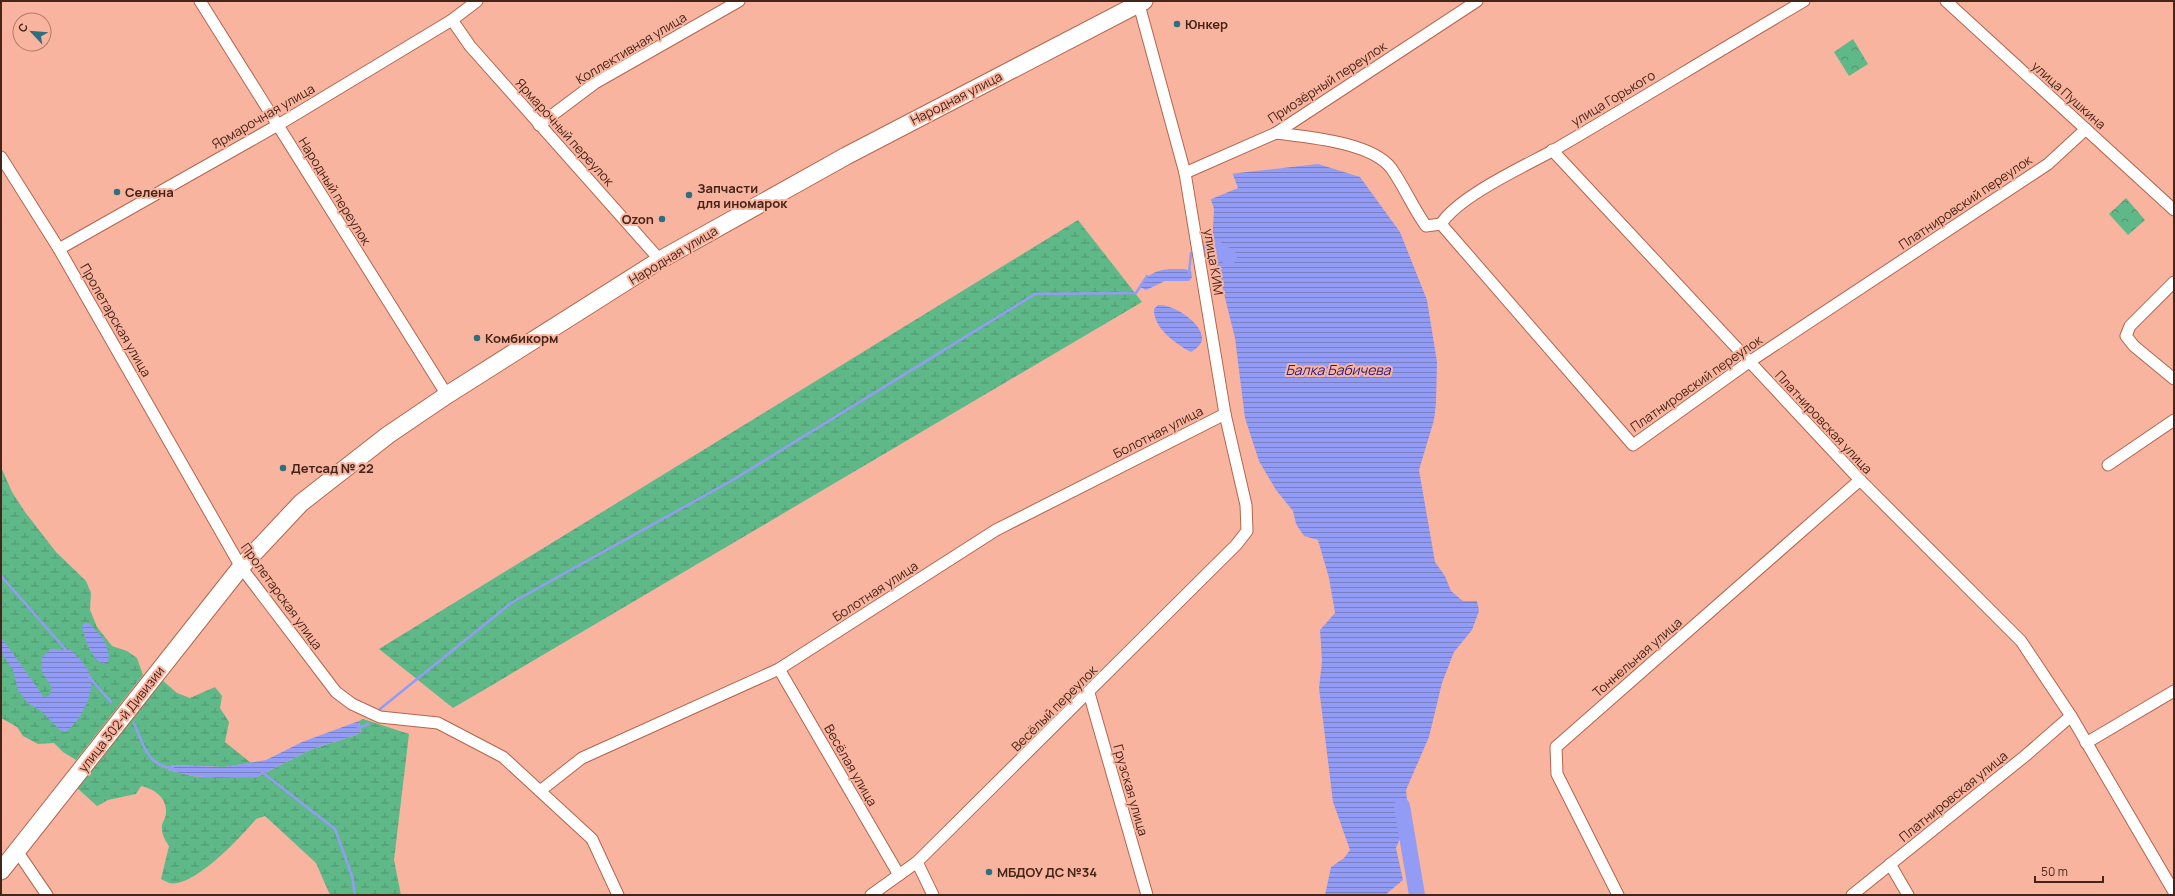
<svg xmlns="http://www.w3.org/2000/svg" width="2175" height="896" viewBox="0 0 2175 896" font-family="Manrope,sans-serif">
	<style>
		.wetland { fill: url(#wetland-marsh) }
		.park { fill: url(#park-crowns) }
		.water { fill: url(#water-rules) }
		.pier { fill: #f9b49f }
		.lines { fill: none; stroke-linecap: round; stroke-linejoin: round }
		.stream { stroke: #929cf4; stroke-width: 2.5 }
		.river { stroke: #929cf4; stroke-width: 16 }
		.street-casing { stroke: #b3654c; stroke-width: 13 }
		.primary-casing { stroke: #b3654c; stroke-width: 19 }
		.street { stroke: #fff; stroke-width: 11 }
		.primary { stroke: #fff; stroke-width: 17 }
		.poi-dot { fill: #2d6f81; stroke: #f9b49f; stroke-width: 1.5 }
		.labels { text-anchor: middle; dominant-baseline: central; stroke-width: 4; stroke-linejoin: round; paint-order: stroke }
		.poi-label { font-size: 13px; font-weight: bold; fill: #452419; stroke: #f9b49f; text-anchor: start }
		.street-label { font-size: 13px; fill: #452419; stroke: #f9b49f }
		.water-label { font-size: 14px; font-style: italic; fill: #281c81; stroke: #f9b49f }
	</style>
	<defs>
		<pattern id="wetland-marsh" width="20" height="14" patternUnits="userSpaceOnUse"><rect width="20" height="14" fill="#5fb888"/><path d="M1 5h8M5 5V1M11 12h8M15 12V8" fill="none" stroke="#50956e"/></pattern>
		<pattern id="park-crowns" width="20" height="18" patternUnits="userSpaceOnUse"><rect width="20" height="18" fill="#5fb888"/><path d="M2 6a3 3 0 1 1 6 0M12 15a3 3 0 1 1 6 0" fill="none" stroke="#50956e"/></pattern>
		<pattern id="water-rules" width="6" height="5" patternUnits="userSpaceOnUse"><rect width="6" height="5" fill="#929cf4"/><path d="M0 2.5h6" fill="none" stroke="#797fc5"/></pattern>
	</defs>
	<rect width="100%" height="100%" fill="#f9b49f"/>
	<g class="wetland">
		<polygon points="1078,220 1142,302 453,708 379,649"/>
		<polygon points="1,467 12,492 25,512 56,552 86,581 91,593 90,610 97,627 112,646 127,651 137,658 143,675 76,760 63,752 54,743 38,744 23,736 17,727 1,718"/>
		<path d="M161,679L177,693L190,698L215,687L222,696L220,708L229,722L225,742L251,763L224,767L172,765L168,770L192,776L217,778L257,777L312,749L356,735L361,732L359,721L363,719L409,734L394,860L401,895H330L316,863L265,816L256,819C242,836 193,889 169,883C167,882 163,880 161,879L169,846C165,840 162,835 162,828C161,823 166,819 166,813C167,797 154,789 141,786L136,794L108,800L97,806L76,787Z"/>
	</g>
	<g class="park">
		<polygon points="1853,39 1868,64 1849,76 1834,52"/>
		<polygon points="2126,198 2145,220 2128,235 2109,214"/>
	</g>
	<g class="water">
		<polygon points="1318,164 1360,177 1400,232 1427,300 1437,362 1436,403 1434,420 1419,470 1435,562 1445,576 1451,591 1463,601 1477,601 1479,611 1472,630 1454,652 1442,683 1429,737 1406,790 1409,817 1396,848 1403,880 1385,895 1325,895 1331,867 1344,858 1350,850 1333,802 1319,688 1322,661 1320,630 1335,613 1329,578 1318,540 1304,536 1296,524 1293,511 1276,490 1259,461 1245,418 1235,338 1212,246 1214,209 1207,187 1220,189 1229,174"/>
		<path d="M1169,269H1184L1191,271L1192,277L1189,281H1165L1146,290L1140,287C1148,274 1154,271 1169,269Z"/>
		<path d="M1158,305C1173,304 1201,322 1202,337C1203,344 1196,349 1191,352C1176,344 1153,328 1154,309Z"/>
		<path d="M85,623H89C100,635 112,646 108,662L103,664C90,657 85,639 82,626Z"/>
		<path d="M1,637L44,697L49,696L52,688L42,672L41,659L50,649L71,650C77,656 85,664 89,672C98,688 80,724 65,732L60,730L40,710L29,704L18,691L13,670L1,652Z"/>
		<polygon points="359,721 361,732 356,735 312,749 257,777 217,778 192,776 168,770 171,765 224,767 266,760 302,742"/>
	</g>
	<polygon class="pier" points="1232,172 1238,188 1209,200 1205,185 1210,182 1219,187 1227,173"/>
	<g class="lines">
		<g class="stream">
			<polyline points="1189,273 1191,253"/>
			<polyline points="1,576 66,650"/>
			<polyline points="89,677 111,702"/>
			<polyline points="380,709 511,603 731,481 1035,294 1136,293 1147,276"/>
			<path d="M134,723C143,744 147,766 173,768"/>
			<polyline points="358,728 369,724"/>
			<polyline points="262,772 335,829 352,876 355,895"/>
		</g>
		<g class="river">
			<polyline points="1205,249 1212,246 1229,257"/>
			<polyline points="1402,806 1417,895"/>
		</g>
		<defs>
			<g id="street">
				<polyline points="200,1 447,395"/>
				<polyline points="1946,1 2174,210"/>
				<polyline points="452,20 470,46 660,260"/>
				<polyline points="539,125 595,83 739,1"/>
				<path d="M1276,133C1307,137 1371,142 1391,168C1404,186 1413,208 1426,226L1441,224L1633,445L1749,362L2048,164L2086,129"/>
				<polyline points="1552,150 1860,480 2021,641 2071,716 2174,892"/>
				<polyline points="1,157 59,249 241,567 336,692 352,704 380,717 438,723 503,757 592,839 618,895"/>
				<polyline points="1185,173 1276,133 1477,1"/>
				<path d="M1441,224C1459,196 1523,167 1554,150C1638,101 1720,50 1804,1"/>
				<polyline points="59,249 278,125 452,20 477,1"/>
				<polyline points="2174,282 2130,326 2126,336 2134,346 2174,379"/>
				<polyline points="2108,465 2174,420"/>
				<polyline points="779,669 899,875"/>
				<polyline points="1089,693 1147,895"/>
				<polyline points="2086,743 2174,691"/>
				<polyline points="540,791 582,758 779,669 996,530 1225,414"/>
				<polyline points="17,851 47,895"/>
				<polyline points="917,862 933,895"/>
				<polyline points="1890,864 1908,895"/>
				<polyline points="871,895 917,862 1236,545 1247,531 1246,505 1225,414 1185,173 1138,1"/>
				<polyline points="1618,895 1557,774 1556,747 1860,480"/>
				<polyline points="1852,895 2025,756 2071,716"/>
			</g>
			<polyline id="primary" points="1,871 241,567 301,503 388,435 447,395 660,260 846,156 1144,1"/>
		</defs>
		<use href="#street" class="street-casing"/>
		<use href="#primary" class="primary-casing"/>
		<use href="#street" class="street"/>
		<use href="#primary" class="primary"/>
	</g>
	<g class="poi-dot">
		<circle cx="1177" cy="24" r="4"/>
		<circle cx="117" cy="192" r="4"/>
		<circle cx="689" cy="195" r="4"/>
		<circle cx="662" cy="219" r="4"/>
		<circle cx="477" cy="338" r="4"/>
		<circle cx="283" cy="468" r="4"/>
		<circle cx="989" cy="872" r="4"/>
	</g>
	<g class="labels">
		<g class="poi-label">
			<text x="1185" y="24">Юнкер</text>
			<text x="697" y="188">Запчасти<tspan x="697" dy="15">для иномарок</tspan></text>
			<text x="125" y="192">Селена</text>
			<text x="654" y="219" text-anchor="end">Ozon</text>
			<text x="485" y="338">Комбикорм</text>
			<text x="291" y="468">Детсад № 22</text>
			<text x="997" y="872">МБДОУ ДС №34</text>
		</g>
		<g class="street-label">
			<text transform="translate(631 48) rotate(-31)">Коллективная улица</text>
			<text transform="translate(1327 82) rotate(-33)">Приозёрный переулок</text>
			<text transform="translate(2069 95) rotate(42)">улица Пушкина</text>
			<text transform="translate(956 98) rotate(-27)">Народная улица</text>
			<text transform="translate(1613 98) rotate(-31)">улица Горького</text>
			<text transform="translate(263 116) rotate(-30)">Ярмарочная улица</text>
			<text transform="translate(565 132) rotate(48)">Ярмарочный переулок</text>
			<text transform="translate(335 191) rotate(58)">Народный переулок</text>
			<text transform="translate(1965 202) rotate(-34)">Платнировский переулок</text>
			<text transform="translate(673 255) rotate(-31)">Народная улица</text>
			<text transform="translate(1214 262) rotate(81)">улица КИМ</text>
			<text transform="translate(116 320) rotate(60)">Пролетарская улица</text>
			<text transform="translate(1696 383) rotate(-35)">Платнировский переулок</text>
			<text transform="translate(1824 422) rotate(47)">Платнировская улица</text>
			<text transform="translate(1158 432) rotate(-27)">Болотная улица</text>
			<text transform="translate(875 591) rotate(-33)">Болотная улица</text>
			<text transform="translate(282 596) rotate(54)">Пролетарская улица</text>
			<text transform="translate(1637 657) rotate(-41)">Тоннельная улица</text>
			<text transform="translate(1054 708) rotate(-45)">Весёлый переулок</text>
			<text transform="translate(121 719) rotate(-52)">улица 302-й Дивизии</text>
			<text transform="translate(851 765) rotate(60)">Весёлая улица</text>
			<text transform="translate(1131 790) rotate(74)">Грузская улица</text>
			<text transform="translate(1953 796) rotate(-39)">Платнировская улица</text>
		</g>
		<g class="water-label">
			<text x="1338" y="369">Балка Бабичева</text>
		</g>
	</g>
	<rect width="2175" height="896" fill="none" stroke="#452419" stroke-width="4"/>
	<g transform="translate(32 32) rotate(296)"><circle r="19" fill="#f9b49f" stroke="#b17a69"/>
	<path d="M0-3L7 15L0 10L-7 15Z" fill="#2d6f81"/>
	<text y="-6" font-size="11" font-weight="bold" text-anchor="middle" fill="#452419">С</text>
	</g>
	<path d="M2035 876v6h68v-6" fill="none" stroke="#452419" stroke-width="2"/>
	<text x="2041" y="876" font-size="12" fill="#452419" stroke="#f9b49f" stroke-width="3" paint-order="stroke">50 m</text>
</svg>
